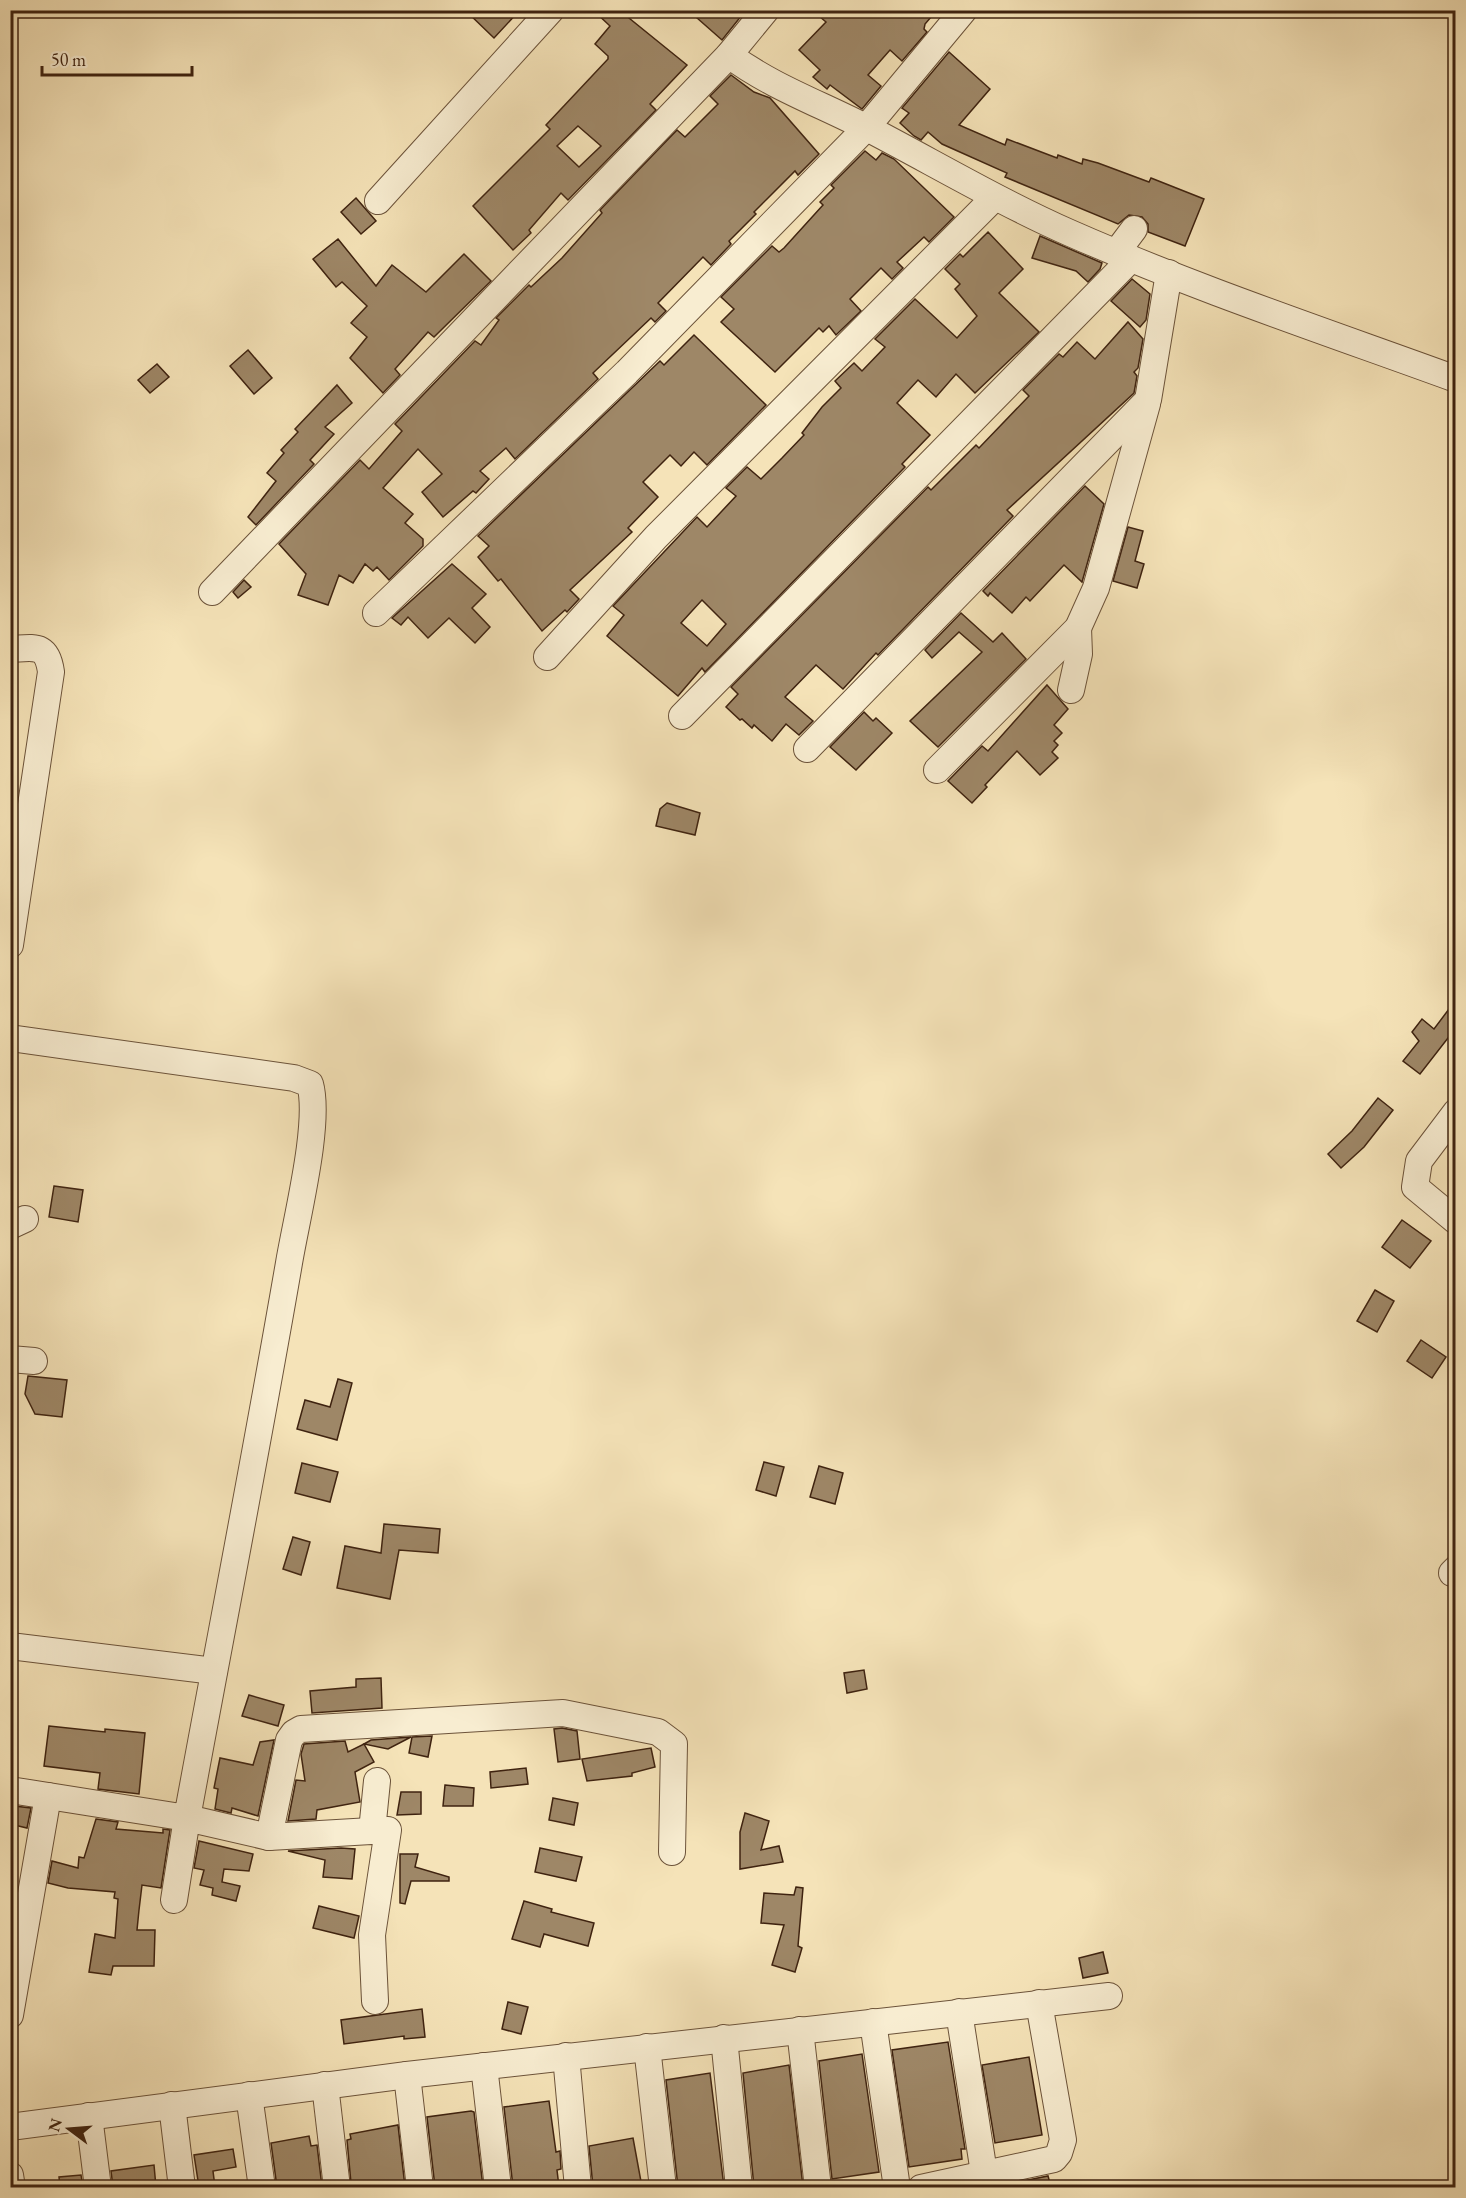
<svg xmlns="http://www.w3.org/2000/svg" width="1466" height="2198" viewBox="0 0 1466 2198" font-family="'EB Garamond',serif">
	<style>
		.building { fill: #9e8767; stroke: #3f2310; stroke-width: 1.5; fill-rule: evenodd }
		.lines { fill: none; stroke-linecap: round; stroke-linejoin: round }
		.minor-casing { stroke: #6c533a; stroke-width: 28 }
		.minor { stroke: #f8edd1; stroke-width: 26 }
	</style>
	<rect width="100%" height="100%" fill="#f5e3b8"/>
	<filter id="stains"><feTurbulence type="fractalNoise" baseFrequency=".00333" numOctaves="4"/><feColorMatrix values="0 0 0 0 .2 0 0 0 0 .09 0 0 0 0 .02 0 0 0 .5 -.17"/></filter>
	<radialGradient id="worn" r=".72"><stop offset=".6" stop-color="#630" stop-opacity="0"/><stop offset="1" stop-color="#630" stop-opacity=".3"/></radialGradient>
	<g class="building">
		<polygon points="465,10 520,10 494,38"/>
		<path d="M593,10H619L687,65L650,104L656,110L568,200L561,193L529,230L531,233L513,250L473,206L550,129L546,125L608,59V56L595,44L610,26ZM578,126L601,146L579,167L557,146Z"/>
		<polygon points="688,10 746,10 722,40"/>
		<polygon points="812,10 937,10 925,24 924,29 927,32 902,61 890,50 868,75 881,86 862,109 830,85 827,89 813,77 820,70 799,50 826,22"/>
		<polygon points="949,52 990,89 959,125 1005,145 1007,139 1057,158 1058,155 1082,164 1083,159 1098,163 1149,182 1151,178 1204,199 1185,246 1148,232 1148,224 1142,217 1129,215 1118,224 1005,177 1007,173 942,144 928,132 921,140 914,136 900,123 909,113 902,108"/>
		<polygon points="731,75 754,92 770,98 819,154 798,175 795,171 754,212 756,214 729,241 731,244 711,265 703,257 658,303 666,311 655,322 651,318 593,373 598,379 515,459 506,448 480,471 489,479 476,493 473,491 443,517 422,492 442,474 418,449 383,488 413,514 405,523 423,539 423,546 389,580 377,567 373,571 365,564 353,583 339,575 328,605 298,595 306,574 279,544 360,460 369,469 402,431 395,424 475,341 481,345 499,320 496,318 529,285 531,287 562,258 602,213 600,210 677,130 685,137 718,104 710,96"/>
		<polygon points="865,151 876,160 882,153 894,159 954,217 929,242 924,237 897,262 903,268 892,279 881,268 850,299 861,311 836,335 829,326 823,332 819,328 775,372 721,322 734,309 721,297 772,246 779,252 784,248 823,205 820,202 834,188 831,185"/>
		<polygon points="356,198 376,221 361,234 341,212"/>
		<path d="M988,232L1023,269L999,293L1039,332L975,393L956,374L936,397L918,380L897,403L930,435L902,464L905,467L705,672L702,668L678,696L607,636L624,615L613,606L697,517L707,527L736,496L726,488L747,467L761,479L782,458L804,435L802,433L822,407L841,388L835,381L854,363L862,371L885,347L875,339L915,299L957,338L977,316L955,289L960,284L945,269L960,254L963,257ZM702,600L726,624L707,646L681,623Z"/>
		<polygon points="1040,236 1102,263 1100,269 1088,282 1076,271 1032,258"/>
		<polygon points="338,239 376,286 392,265 426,292 464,254 491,281 434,337 428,332 395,369 400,375 383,393 350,358 367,337 351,323 367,306 342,282 336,287 313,259"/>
		<polygon points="1132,279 1150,294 1146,320 1140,327 1111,301"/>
		<polygon points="1128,322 1143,339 1138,368 1134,372 1137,376 1134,393 1007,510 1013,516 878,655 876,653 843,689 816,665 785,697 813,721 799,735 786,724 772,741 754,725 752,728 742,719 740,720 726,707 738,694 731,687 928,487 931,490 976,445 979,448 1029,396 1023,390 1059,354 1063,357 1077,342 1095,359"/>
		<polygon points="694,335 766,405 707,465 694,452 681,466 670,455 643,482 658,497 628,528 632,532 570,590 579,599 567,612 565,610 542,631 501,579 498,581 478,557 489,546 478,536 660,361 664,365"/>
		<polygon points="248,350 272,378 254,394 230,366"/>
		<polygon points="157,364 169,377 150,393 138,380"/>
		<polygon points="337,385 352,403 325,427 334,434 310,460 314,464 256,525 248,517 276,481 267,473 284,453 281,450 298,432 295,429"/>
		<polygon points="1085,486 1104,504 1082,582 1064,565 1030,601 1026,597 1012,613 990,593 988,596 983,591"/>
		<polygon points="1128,527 1143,531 1135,561 1144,564 1137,588 1113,581"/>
		<polygon points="452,564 486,594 472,608 490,627 475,643 449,618 428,638 408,617 401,625 392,618"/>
		<polygon points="244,580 251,587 238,598 233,592"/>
		<polygon points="961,613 993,642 1002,633 1026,659 938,747 910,721 982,652 959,632 932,658 925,650"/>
		<polygon points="1047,685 1068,709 1054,725 1062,733 1054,741 1058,745 1052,752 1058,758 1040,775 1017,751 985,785 987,787 972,803 948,781 982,746 988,751"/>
		<polygon points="864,712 873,721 876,718 892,733 856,770 830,747"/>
		<polygon points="667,803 700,813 695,835 656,826 660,809"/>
		<polygon points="1455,1001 1455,1029 1420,1074 1403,1061 1419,1041 1412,1032 1422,1019 1434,1029"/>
		<polygon points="1378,1098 1393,1110 1364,1147 1341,1168 1328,1154 1352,1131"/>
		<polygon points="54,1186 83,1190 78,1222 49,1217"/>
		<polygon points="1402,1220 1431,1241 1410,1268 1382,1247"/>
		<polygon points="1375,1290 1394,1301 1377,1332 1357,1321"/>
		<polygon points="1421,1340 1446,1357 1432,1378 1407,1361"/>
		<polygon points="28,1376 67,1380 62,1417 35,1414 25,1394"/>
		<polygon points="338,1379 352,1383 337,1440 297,1429 305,1400 330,1407"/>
		<polygon points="764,1462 784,1467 776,1496 756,1490"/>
		<polygon points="302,1463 338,1472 330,1502 295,1493"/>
		<polygon points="819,1466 843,1473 835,1504 810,1497"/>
		<polygon points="384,1524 440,1529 438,1553 399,1550 390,1599 337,1588 345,1546 381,1553"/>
		<polygon points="293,1537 310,1542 301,1575 283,1569"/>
		<polygon points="864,1670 867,1689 847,1693 844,1673"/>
		<polygon points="381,1678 382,1708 312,1713 310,1691 356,1687 356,1679"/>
		<polygon points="249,1695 284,1705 278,1726 242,1716"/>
		<polygon points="49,1726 105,1732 105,1729 145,1733 139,1794 98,1789 100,1773 44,1766"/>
		<polygon points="562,1728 577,1731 580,1759 558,1762 554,1729"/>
		<polygon points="432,1736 428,1757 409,1753 412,1737"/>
		<polygon points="411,1737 388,1749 364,1744 371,1740"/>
		<polygon points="274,1740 258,1816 232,1808 231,1813 215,1809 218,1789 214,1788 220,1758 253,1765 260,1742"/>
		<polygon points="345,1741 348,1752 364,1744 374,1762 355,1772 360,1802 317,1810 316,1819 288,1821 296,1780 305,1781 301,1754 304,1744"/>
		<polygon points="651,1748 655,1767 632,1773 632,1776 587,1781 582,1759"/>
		<polygon points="526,1768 528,1784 491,1788 490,1772"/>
		<polygon points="445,1785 474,1788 473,1806 443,1806"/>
		<polygon points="401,1792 421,1792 421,1814 397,1815"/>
		<polygon points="553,1798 578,1803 574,1825 549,1820"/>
		<polygon points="14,1806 31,1808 27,1828 10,1824"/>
		<polygon points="745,1813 769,1821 761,1850 779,1846 783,1862 740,1869 740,1832"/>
		<polygon points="96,1819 118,1822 116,1829 163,1833 163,1829 170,1830 161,1888 142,1885 139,1910 137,1930 155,1930 154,1966 113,1966 111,1975 89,1972 95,1934 115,1938 118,1899 114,1898 115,1892 68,1888 48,1883 52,1861 78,1868 79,1857 84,1858"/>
		<polygon points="199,1841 253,1854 249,1871 224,1869 222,1882 240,1886 236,1901 212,1895 213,1888 200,1885 204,1870 194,1868"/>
		<polygon points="341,1848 355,1849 352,1879 323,1877 325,1860 288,1851"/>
		<polygon points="540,1848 582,1857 576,1881 535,1872"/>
		<polygon points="400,1854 418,1854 415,1867 449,1877 449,1881 411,1881 405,1904 400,1903"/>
		<polygon points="796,1887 803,1888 798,1946 802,1948 795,1972 772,1965 784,1925 761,1923 764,1893 794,1895"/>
		<polygon points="524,1901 552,1909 551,1912 594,1923 588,1946 544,1934 540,1947 512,1939"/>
		<polygon points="319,1906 359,1916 354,1938 313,1928"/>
		<polygon points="1103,1952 1108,1973 1083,1978 1079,1958"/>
		<polygon points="508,2002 528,2007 521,2034 502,2029"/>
		<polygon points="422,2009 425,2037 404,2039 404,2036 344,2044 341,2020"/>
		<polygon points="948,2042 965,2149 961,2149 962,2159 909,2167 892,2050"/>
		<polygon points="862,2054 879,2172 832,2179 819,2061"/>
		<polygon points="1029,2057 1042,2135 995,2143 982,2065"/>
		<polygon points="789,2065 803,2187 754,2187 743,2073"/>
		<polygon points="710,2073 724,2187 678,2187 666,2080"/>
		<polygon points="549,2101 556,2152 560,2151 561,2169 557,2170 559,2187 513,2187 504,2107"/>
		<polygon points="471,2111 474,2112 483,2187 435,2187 427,2117"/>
		<polygon points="398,2125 405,2187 360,2187 359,2182 351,2183 347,2140 351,2139 350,2134"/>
		<polygon points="309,2136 311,2146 317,2145 322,2187 277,2187 271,2143"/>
		<polygon points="633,2138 642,2187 593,2187 589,2146"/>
		<polygon points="233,2149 236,2167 213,2171 215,2187 199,2187 194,2155"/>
		<polygon points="154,2165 156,2187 113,2187 111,2171"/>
		<polygon points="81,2175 83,2187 60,2187 59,2177"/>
		<polygon points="1048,2176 1051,2187 1004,2187 1004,2185"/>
	</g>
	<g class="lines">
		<defs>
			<g id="minor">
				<path d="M729,55C772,87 821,104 869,129C936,164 1000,202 1070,233C1195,288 1327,332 1456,379"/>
				<polyline points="378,201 551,10"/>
				<polyline points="1116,253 1134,229"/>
				<polyline points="212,592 729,55 766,10"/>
				<polyline points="376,613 627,372 866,128 964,10"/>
				<path d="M10,649C35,648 47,643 51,672L10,945"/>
				<polyline points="547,657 656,537 994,198"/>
				<polyline points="1071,690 1079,654 1078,628"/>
				<polyline points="682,716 1131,259"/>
				<polyline points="807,749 1148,400 1169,273"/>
				<polyline points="937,770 1078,628 1096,588 1147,404"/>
				<path d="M10,1038L294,1078L310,1084C321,1123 296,1220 289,1263C257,1449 221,1633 187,1818L10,1790"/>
				<polyline points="1456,1112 1419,1161 1415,1187 1456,1221"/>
				<polyline points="10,1226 25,1219"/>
				<polyline points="10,1359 34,1361"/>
				<polyline points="1452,1573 1456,1569"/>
				<polyline points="10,1646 214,1671"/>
				<polyline points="372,1831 377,1781"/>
				<polyline points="269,1837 289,1740 294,1733 301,1729 563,1713 658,1732 674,1744 672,1852"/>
				<polyline points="174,1900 187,1818 269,1837 388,1830 372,1935 375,2001"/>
				<polyline points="959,2012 984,2173"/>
				<polyline points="10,2015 48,1796"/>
				<polyline points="873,2022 897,2188"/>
				<polyline points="800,2030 818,2188"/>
				<polyline points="724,2038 739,2188"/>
				<polyline points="647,2047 663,2188"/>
				<polyline points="566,2056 578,2188"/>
				<polyline points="484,2066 498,2188"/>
				<polyline points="407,2075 420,2188"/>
				<polyline points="325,2085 337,2188"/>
				<polyline points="249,2095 262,2188"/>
				<polyline points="172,2105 182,2188"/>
				<polyline points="89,2116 98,2188"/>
				<polyline points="10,2127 407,2075 1109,1996"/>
				<polyline points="10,2175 12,2188"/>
				<polyline points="921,2188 1054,2159 1059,2153 1063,2140 1039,2003"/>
			</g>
		</defs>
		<use href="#minor" class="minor-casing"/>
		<use href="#minor" class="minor"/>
	</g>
	<rect width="1466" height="2198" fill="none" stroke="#f5e3b8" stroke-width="36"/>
	<rect x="12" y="12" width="1442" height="2174" fill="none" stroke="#3f2310" stroke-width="3"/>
	<rect x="18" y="18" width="1430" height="2162" fill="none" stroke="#3f2310" stroke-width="1.5"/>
	<g transform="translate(69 2129) rotate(286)" stroke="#f8edd1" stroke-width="4.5" paint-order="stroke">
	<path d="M0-4.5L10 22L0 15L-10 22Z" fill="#3f2310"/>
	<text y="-9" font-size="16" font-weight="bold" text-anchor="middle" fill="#3f2310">N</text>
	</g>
	<path d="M42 66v9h150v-9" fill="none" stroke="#3f2310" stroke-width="3"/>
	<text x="51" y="66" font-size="18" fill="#3f2310" stroke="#f8edd1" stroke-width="4.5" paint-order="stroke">50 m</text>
	<rect width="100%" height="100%" filter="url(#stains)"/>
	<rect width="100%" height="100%" fill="url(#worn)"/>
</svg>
